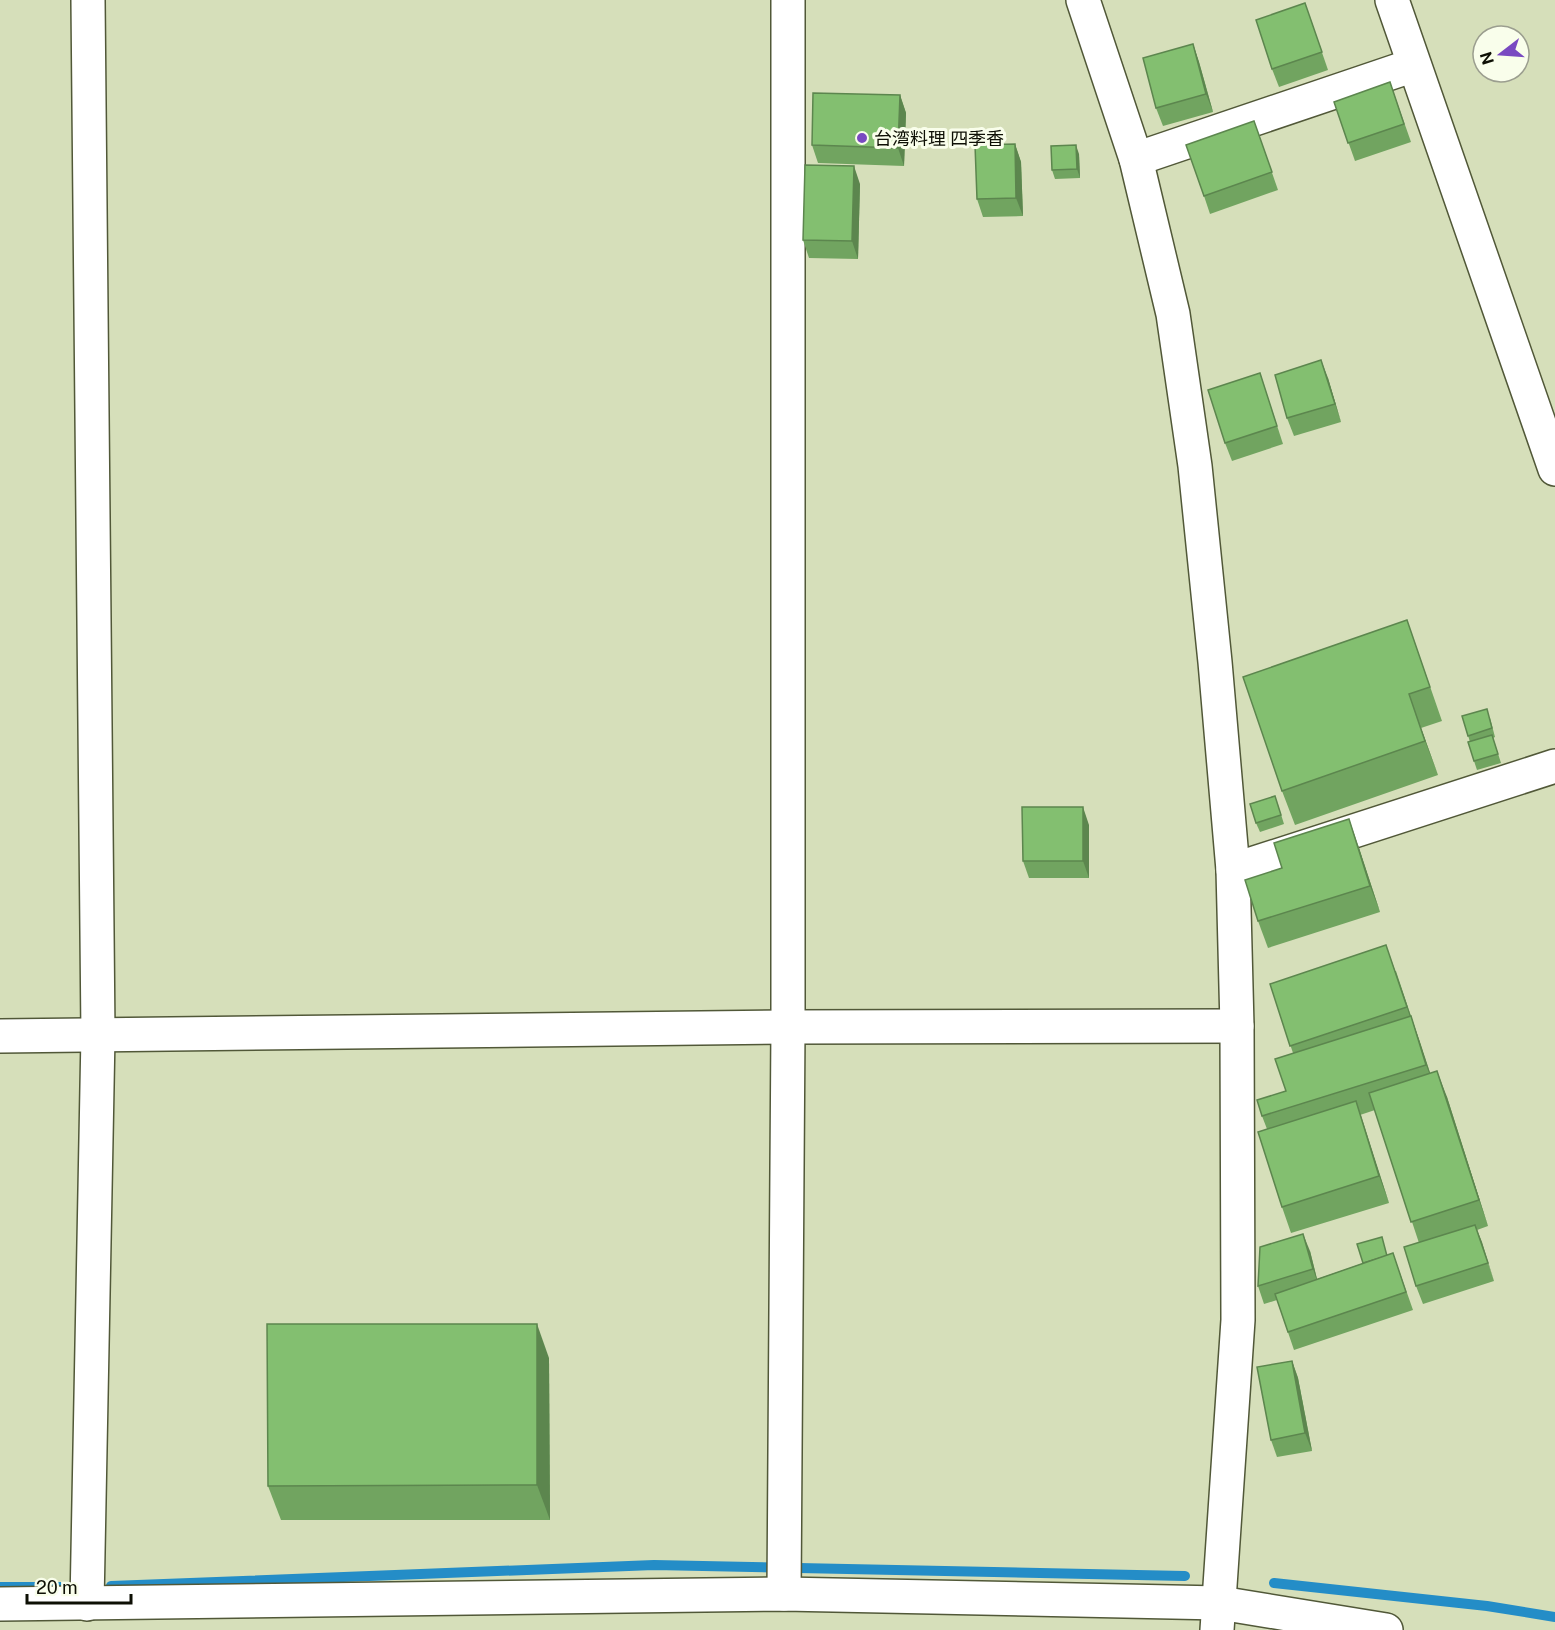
<svg xmlns="http://www.w3.org/2000/svg" width="1555" height="1630" viewBox="0 0 1555 1630" font-family="'Public Sans','Noto Sans JP',sans-serif">
	<style>
		.lines { fill: none; stroke-linecap: round; stroke-linejoin: round }
		.stream { stroke: #248dc7; stroke-width: 10 }
		.minor-casing { stroke: #515838; stroke-width: 36 }
		.minor { stroke: #fff; stroke-width: 33 }
		.wall { fill: #71a460 }
		.shaded-wall { fill: #5c864e }
		.building { fill: #83bf70; stroke: #5c864e; stroke-width: 1.5 }
		.poi-dot { fill: #7949c1; stroke: #f9feeb; stroke-width: 2 }
		.labels { text-anchor: middle; dominant-baseline: central; stroke-width: 6; stroke-linejoin: round; paint-order: stroke }
		.poi-label { font-size: 18px; fill: #0d0f04; stroke: #f9feeb; text-anchor: start }
	</style>
	<rect width="100%" height="100%" fill="#d6dfba"/>
	<g class="lines">
		<g class="stream">
			<polyline points="1274,1583 1487,1606 1555,1617"/>
			<polyline points="111,1586 654,1565 1185,1576"/>
			<polyline points="0,1587 65,1587"/>
		</g>
		<defs>
			<g id="minor">
				<polyline points="1083,0 1136,159 1173,314 1195,466 1215,662 1233,870 1237,1026 1238,1320 1217,1630"/>
				<polyline points="1392,0 1555,469"/>
				<polyline points="1136,159 1414,65"/>
				<polyline points="1233,870 1555,766"/>
				<polyline points="0,1036 788,1027 1237,1026"/>
				<polyline points="784,1594 788,1027 788,0"/>
				<polyline points="0,1604 784,1594 1220,1603 1386,1630"/>
				<polyline points="87,1604 98,1035 88,0"/>
			</g>
		</defs>
		<use href="#minor" class="minor-casing"/>
		<use href="#minor" class="minor"/>
	</g>
	<g class="wall">
		<polygon points="1305,3 1328,70 1279,87 1272,69"/>
		<polygon points="1193,44 1199,62 1213,112 1163,126 1156,108"/>
		<polygon points="1390,82 1411,142 1355,161 1334,102"/>
		<polygon points="900,95 906,113 904,166 818,163 812,145"/>
		<polygon points="1254,121 1278,190 1210,214 1204,196"/>
		<polygon points="1015,144 1021,162 1023,216 983,217 977,199"/>
		<polygon points="1079,154 1080,178 1055,179 1052,170"/>
		<polygon points="860,184 858,259 809,258 803,240"/>
		<polygon points="1260,373 1283,444 1232,461 1225,443"/>
		<polygon points="1328,378 1341,422 1294,436 1287,418"/>
		<polygon points="1407,620 1442,721 1421,728 1438,775 1295,825 1282,791"/>
		<polygon points="1462,716 1490,718 1495,737 1493,738 1501,763 1477,770 1474,761 1470,742"/>
		<polygon points="1278,805 1284,824 1260,832 1256,823"/>
		<polygon points="1089,825 1089,878 1029,878 1023,861"/>
		<polygon points="1358,845 1380,912 1268,948 1258,921"/>
		<polygon points="1396,971 1430,1073 1447,1097 1488,1226 1477,1230 1494,1281 1423,1304 1416,1286 1419,1243 1375,1110 1360,1115 1389,1203 1291,1233 1282,1207 1267,1129 1262,1116 1286,1091 1293,1053 1270,984"/>
		<polygon points="1310,1251 1317,1279 1393,1253 1413,1310 1294,1350 1277,1300 1264,1304 1258,1286"/>
		<polygon points="549,1358 550,1520 281,1520 268,1486"/>
		<polygon points="1292,1361 1298,1378 1312,1451 1277,1457 1271,1440"/>
	</g>
	<g class="shaded-wall">
		<polygon points="1193,44 1199,62 1213,112 1206,94"/>
		<polygon points="900,95 906,113 904,166 898,148"/>
		<polygon points="1015,144 1021,162 1023,216 1016,198"/>
		<polygon points="1076,145 1079,154 1080,178 1077,169"/>
		<polygon points="854,166 860,184 858,259 852,241"/>
		<polygon points="1321,360 1328,378 1341,422 1335,404"/>
		<polygon points="1409,694 1421,728 1438,775 1425,741"/>
		<polygon points="1083,807 1089,825 1089,878 1083,861"/>
		<polygon points="1349,819 1358,845 1380,912 1370,886"/>
		<polygon points="1386,945 1420,1042 1436,1091 1426,1065"/>
		<polygon points="1437,1071 1447,1097 1488,1226 1479,1200"/>
		<polygon points="1356,1101 1365,1128 1389,1203 1379,1176"/>
		<polygon points="1475,1225 1482,1242 1494,1281 1488,1263"/>
		<polygon points="1303,1234 1310,1251 1319,1287 1313,1269"/>
		<polygon points="537,1324 549,1358 550,1520 537,1485"/>
		<polygon points="1292,1361 1298,1378 1312,1451 1305,1433"/>
	</g>
	<g class="building">
		<polygon points="1305,3 1322,52 1272,69 1256,20"/>
		<polygon points="1193,44 1206,94 1156,108 1143,58"/>
		<polygon points="1390,82 1404,124 1348,143 1334,102"/>
		<polygon points="813,93 900,95 898,148 812,145"/>
		<polygon points="1254,121 1272,172 1204,196 1186,145"/>
		<polygon points="1015,144 1016,198 977,199 975,145"/>
		<polygon points="1076,145 1077,169 1052,170 1051,146"/>
		<polygon points="805,165 854,166 852,241 803,240"/>
		<polygon points="1321,360 1335,404 1287,418 1275,375"/>
		<polygon points="1260,373 1277,426 1225,443 1208,390"/>
		<polygon points="1407,620 1430,687 1409,694 1425,741 1282,791 1243,677"/>
		<polygon points="1487,709 1492,728 1468,736 1462,716"/>
		<polygon points="1492,735 1498,754 1474,761 1468,742"/>
		<polygon points="1275,796 1281,815 1256,823 1250,804"/>
		<polygon points="1022,807 1083,807 1083,861 1023,861"/>
		<polygon points="1349,819 1370,886 1258,921 1245,880 1282,868 1274,843"/>
		<polygon points="1386,945 1407,1007 1290,1046 1270,984"/>
		<polygon points="1411,1016 1426,1065 1262,1116 1257,1100 1286,1091 1275,1059"/>
		<polygon points="1437,1071 1479,1200 1411,1222 1369,1093"/>
		<polygon points="1356,1101 1379,1176 1282,1207 1258,1132"/>
		<polygon points="1475,1225 1488,1263 1416,1286 1404,1247"/>
		<polygon points="1303,1234 1313,1269 1258,1286 1260,1247"/>
		<polygon points="1382,1237 1387,1256 1363,1263 1357,1244"/>
		<polygon points="1393,1253 1406,1292 1288,1332 1275,1294"/>
		<polygon points="267,1324 537,1324 537,1485 268,1486"/>
		<polygon points="1292,1361 1305,1433 1271,1440 1257,1367"/>
	</g>
	<circle class="poi-dot" cx="862" cy="138" r="6"/>
	<g class="labels">
		<g class="poi-label">
			<text x="874" y="138">台湾料理 四季香</text>
		</g>
	</g>
	<g transform="translate(1501 54) rotate(253)"><circle r="28" fill="#f9feeb" stroke="#9b9e8f" stroke-width="1.5"/>
	<path d="M0-4.5L10 22L0 15L-10 22Z" fill="#7949c1"/>
	<text y="-9" font-size="16" font-weight="bold" text-anchor="middle" fill="#0d0f04">N</text>
	</g>
	<path d="M27 1594v9h104v-9" fill="none" stroke="#0d0f04" stroke-width="3"/>
	<text x="36" y="1594" font-size="18" fill="#0d0f04" stroke="#f9feeb" stroke-width="4.5" paint-order="stroke">20 m</text>
</svg>
